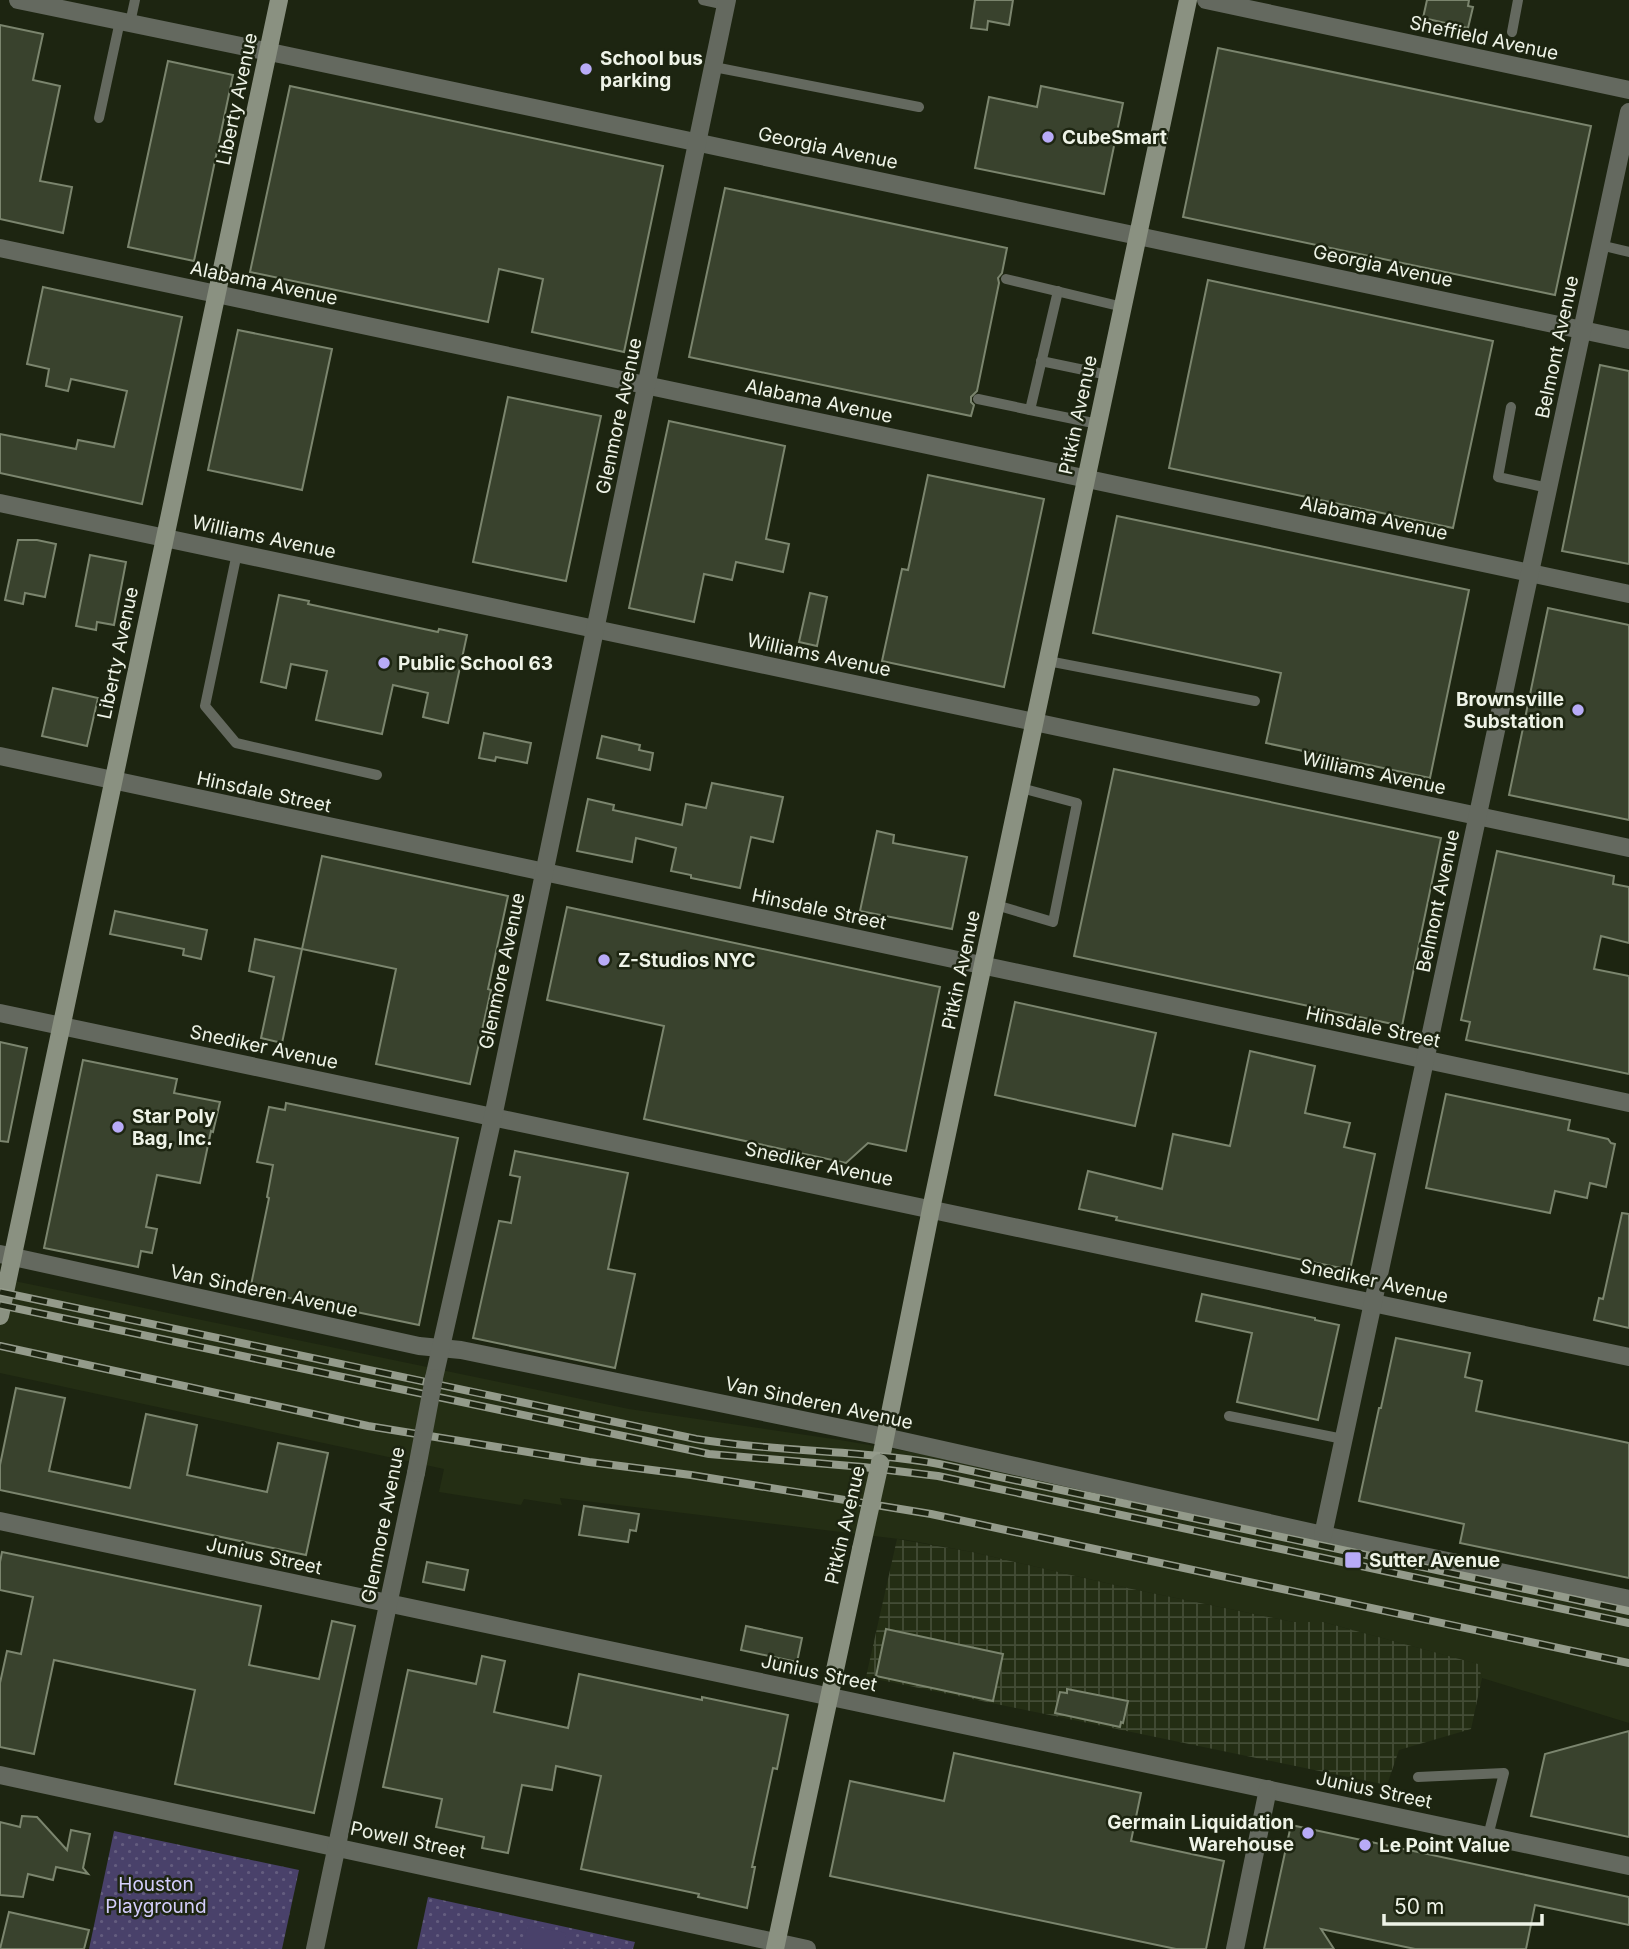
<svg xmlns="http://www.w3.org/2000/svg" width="1629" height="1949" viewBox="0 0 1629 1949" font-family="Inter,sans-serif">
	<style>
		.built { fill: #242e14 }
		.industrial { fill: url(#industrial-grid) }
		.park { fill: url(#park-dots) }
		.pitch { fill: #49416a }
		.building { fill: #39422d; stroke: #7b856e; stroke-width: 2 }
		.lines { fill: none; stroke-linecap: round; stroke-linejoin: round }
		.lane { stroke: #64695f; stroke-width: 10 }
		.street { stroke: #64695f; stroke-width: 18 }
		.secondary { stroke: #8a9181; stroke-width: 18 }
		.rail-casing { stroke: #949b8b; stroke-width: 8 }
		.rail { stroke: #1d2511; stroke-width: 5; stroke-dasharray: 16; stroke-linecap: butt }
		.street-bridge { stroke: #64695f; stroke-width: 18 }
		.secondary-bridge { stroke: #8a9181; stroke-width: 18 }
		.poi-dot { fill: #b8abf7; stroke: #1d2511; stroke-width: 2.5 }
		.labels { text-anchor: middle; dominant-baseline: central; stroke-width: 5; stroke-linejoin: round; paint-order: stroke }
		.street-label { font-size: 19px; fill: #eef3e7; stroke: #1d2511 }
		.poi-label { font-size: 19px; font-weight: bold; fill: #eef3e7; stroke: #1d2511; text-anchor: start }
		.park-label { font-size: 19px; fill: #d4cefc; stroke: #1d2511 }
	</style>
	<defs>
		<pattern id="industrial-grid" width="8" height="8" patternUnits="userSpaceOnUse" patternTransform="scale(1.75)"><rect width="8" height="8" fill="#242e14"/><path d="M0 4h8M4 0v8" fill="none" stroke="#444d36"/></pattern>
		<pattern id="park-dots" width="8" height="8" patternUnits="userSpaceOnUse" patternTransform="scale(1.75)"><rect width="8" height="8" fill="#49416a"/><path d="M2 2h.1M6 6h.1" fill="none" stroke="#645d7f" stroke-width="1.8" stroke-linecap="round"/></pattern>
	</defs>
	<rect width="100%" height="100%" fill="#1d2511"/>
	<polygon class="built" points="0,1278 629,1409 840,1440 922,1454 1629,1606 1629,1723 1482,1678 1477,1664 1323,1622 1293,1622 1132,1589 972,1552 907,1540 560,1498 562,1505 524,1499 521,1505 439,1492 444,1469 0,1373"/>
	<polygon class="industrial" points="897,1539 972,1552 1132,1589 1293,1622 1323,1622 1478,1664 1482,1678 1471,1729 1399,1750 1387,1785 866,1677"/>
	<g class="park">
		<polygon points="114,1831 299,1870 282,1949 89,1949"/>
		<polygon points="428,1897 635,1942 633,1949 417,1949"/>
	</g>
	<polygon class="pitch" points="528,1925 566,1933 563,1949 522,1949"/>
	<g class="building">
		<polygon points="975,0 1013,0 1009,25 988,21 987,30 971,28"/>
		<polygon points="1427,0 1469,0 1468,6 1473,7 1468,28 1423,18"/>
		<polygon points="0,25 43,34 33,80 60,86 40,181 72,187 63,233 0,219"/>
		<polygon points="1218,48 1591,126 1555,295 1183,217"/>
		<polygon points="168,61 233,75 194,261 128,247"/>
		<polygon points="290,86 663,166 624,352 532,332 543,279 499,269 488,322 250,272"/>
		<polygon points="1041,86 1123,103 1104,194 975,168 989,97 1037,107"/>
		<polygon points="725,188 1007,248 1002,273 998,278 999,283 977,391 971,397 971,402 974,405 971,416 689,357"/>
		<polygon points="1208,280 1493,341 1453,528 1169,468"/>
		<polygon points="43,287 182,317 142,504 0,473 0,434 76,449 78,440 114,447 127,391 71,379 68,391 46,386 49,369 27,364"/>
		<polygon points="238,330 332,349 302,490 208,470"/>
		<polygon points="1600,365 1629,371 1629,564 1562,551"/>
		<polygon points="508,397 601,416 566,581 473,562"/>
		<polygon points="669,421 785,446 766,539 789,544 783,572 736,562 732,580 704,574 694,622 629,608"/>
		<polygon points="928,475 1044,499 1004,687 882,661 902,569 908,570"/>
		<polygon points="1117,516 1469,590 1430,778 1266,743 1281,673 1093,633"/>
		<polygon points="18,540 37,540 56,544 45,597 25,593 23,604 5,600"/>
		<polygon points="90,555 126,562 114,625 97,622 96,630 76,626"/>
		<polygon points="810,593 827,597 817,646 799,642"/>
		<polygon points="279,595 309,601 308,604 438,632 439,629 467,635 448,723 423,717 428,693 393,685 382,734 316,720 327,671 291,664 286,688 261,682"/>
		<polygon points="1548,608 1629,625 1629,820 1509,795"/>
		<polygon points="53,688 98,698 87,746 42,736"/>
		<polygon points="484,733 531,743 527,763 496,757 495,761 479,758"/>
		<polygon points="602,736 640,745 639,750 653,753 650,770 597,758"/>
		<polygon points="1114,769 1441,838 1402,1026 1074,956"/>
		<polygon points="712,783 783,797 773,842 751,837 740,888 691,878 691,875 671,871 676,848 636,838 632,862 577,851 588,799 614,805 613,810 682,825 686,804 706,808"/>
		<polygon points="877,831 894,835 893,843 967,857 952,929 860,911"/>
		<polygon points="1497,851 1614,876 1613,884 1629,887 1629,943 1601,936 1594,969 1629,976 1629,1074 1466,1040 1470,1022 1461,1020"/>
		<polygon points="322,856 508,896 488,989 491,990 470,1084 376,1064 396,969 302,949"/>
		<polygon points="567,907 940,987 906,1151 868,1143 846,1163 644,1119 664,1026 547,1000"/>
		<polygon points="115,911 207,930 201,959 183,955 184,949 110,934"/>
		<polygon points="255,939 302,949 282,1043 261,1038 274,977 249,971"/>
		<polygon points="1015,1002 1156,1033 1135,1126 995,1095"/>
		<polygon points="0,1042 27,1048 8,1142 0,1141"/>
		<polygon points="1250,1051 1315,1066 1305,1113 1350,1123 1344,1147 1375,1154 1350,1270 1116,1220 1117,1217 1079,1209 1088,1171 1162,1189 1173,1134 1230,1146"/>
		<polygon points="83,1060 177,1079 174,1093 220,1102 213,1132 211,1131 200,1183 157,1175 146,1227 157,1229 152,1253 141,1251 138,1267 44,1248"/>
		<polygon points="1446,1094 1570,1120 1568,1130 1608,1139 1611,1143 1615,1144 1606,1187 1590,1183 1587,1198 1555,1191 1550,1213 1426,1188"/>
		<polygon points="286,1103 458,1138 419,1325 250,1290 269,1198 267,1197 273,1165 257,1162 269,1107 285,1110"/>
		<polygon points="515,1151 628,1173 608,1269 635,1274 615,1368 473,1338 499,1221 511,1223 520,1177 510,1175"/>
		<polygon points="1622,1213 1629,1214 1629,1328 1594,1320 1599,1298 1603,1299"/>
		<polygon points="1202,1294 1315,1318 1315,1320 1339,1325 1318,1420 1237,1402 1252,1333 1196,1321"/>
		<polygon points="1396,1338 1470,1353 1465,1377 1482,1381 1476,1411 1629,1443 1629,1578 1460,1543 1464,1524 1359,1501 1379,1408 1381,1408"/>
		<polygon points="16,1388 65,1398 49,1471 130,1488 146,1414 197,1425 187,1475 267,1492 278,1443 328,1453 306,1555 0,1490 0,1465"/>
		<polygon points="584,1506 639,1514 636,1531 630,1530 628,1542 579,1535"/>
		<polygon points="2,1552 261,1606 249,1665 319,1679 332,1621 355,1626 314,1813 175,1784 195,1690 54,1660 34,1754 0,1747 0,1683 7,1651 21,1654 33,1597 0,1590 0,1562"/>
		<polygon points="427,1562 468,1570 464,1590 423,1582"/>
		<polygon points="746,1626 802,1638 797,1662 741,1650"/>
		<polygon points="886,1629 1003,1654 993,1701 876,1676"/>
		<polygon points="482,1656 505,1661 494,1712 568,1728 579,1674 702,1700 702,1697 788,1715 777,1769 773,1768 752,1867 755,1867 747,1908 698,1897 699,1894 581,1869 601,1776 556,1766 552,1790 522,1785 508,1853 482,1848 484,1837 436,1827 442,1799 383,1787 408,1670 476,1684"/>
		<polygon points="1067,1689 1128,1701 1123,1723 1121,1722 1120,1727 1055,1713 1060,1692 1067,1693"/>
		<polygon points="1629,1731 1629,1837 1531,1816 1545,1754"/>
		<polygon points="954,1753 1141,1793 1131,1841 1224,1861 1206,1949 1176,1949 830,1876 850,1781 944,1801"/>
		<polygon points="22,1816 37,1817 67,1850 71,1830 90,1834 83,1868 88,1874 56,1867 53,1880 28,1874 23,1897 0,1895 0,1822 20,1827"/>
		<polygon points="1291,1825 1629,1897 1629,1925 1535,1905 1526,1949 1415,1949 1321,1929 1334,1949 1264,1949"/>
		<polygon points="9,1912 89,1930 84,1949 0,1949"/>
	</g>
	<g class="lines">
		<g class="lane">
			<polyline points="703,0 726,5"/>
			<polyline points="130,23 135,0"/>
			<polyline points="1512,32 1518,0"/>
			<polyline points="714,67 919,107"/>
			<polyline points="99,118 120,21"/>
			<polyline points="1600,245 1629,252"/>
			<polyline points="1006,279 1123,307"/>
			<polyline points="1041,361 1108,375"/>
			<polyline points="978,399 1030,410 1058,291"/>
			<polyline points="1511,407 1498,477 1548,488"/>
			<polyline points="1030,410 1098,424"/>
			<polyline points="237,553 205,706 236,743 377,775"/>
			<polyline points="1048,661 1255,701"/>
			<polyline points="996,905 1053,922 1077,803 1021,788"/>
			<polyline points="1229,1416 1343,1439"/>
			<polyline points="1418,1777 1504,1773 1488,1836"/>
		</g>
		<g class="street">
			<polyline points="18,0 289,56 1629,340"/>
			<polyline points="1206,0 1629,90"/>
			<polyline points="0,248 1629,594"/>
			<polyline points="0,503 1629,848"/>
			<polyline points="0,756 1629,1103"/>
			<polyline points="0,1013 1629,1357"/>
			<polyline points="0,1254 419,1346 461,1350 885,1437 1323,1535 1629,1599"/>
			<polyline points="434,1378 493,1117 727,0"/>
			<polyline points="0,1521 1629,1866"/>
			<polyline points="1323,1535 1629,112"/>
			<polyline points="0,1775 807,1949"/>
			<polyline points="315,1949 416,1473"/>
			<polyline points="1235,1949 1268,1789"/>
		</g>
		<g class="secondary">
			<polyline points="0,1316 279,0"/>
			<polyline points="880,1463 931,1209 1188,0"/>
			<polyline points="775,1949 861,1549"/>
		</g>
		<defs>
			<g id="rail">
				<path d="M0,1292L696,1439C776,1452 859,1450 939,1464L1629,1611"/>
				<polyline points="0,1305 709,1454 863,1467 938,1476 1629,1623"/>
				<polyline points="0,1346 368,1426 589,1462 691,1475 931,1514 1629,1663"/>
			</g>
		</defs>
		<use href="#rail" class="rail-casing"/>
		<use href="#rail" class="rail"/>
		<polyline class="street-bridge" points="416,1473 434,1378"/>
		<polyline class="secondary-bridge" points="861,1549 880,1463"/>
	</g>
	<g class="poi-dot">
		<circle cx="586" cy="69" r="7"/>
		<circle cx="1048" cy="137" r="7"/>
		<circle cx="384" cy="663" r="7"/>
		<circle cx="1578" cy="710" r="7"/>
		<circle cx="604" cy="960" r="7"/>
		<circle cx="118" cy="1127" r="7"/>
		<rect x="1344" y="1551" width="18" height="18" rx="3.5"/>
		<circle cx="1308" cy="1833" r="7"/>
		<circle cx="1365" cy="1845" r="7"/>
	</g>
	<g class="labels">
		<g class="street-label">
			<text transform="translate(1484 38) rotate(12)">Sheffield Avenue</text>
			<text transform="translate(237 99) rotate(-78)">Liberty Avenue</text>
			<text transform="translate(828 148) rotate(12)">Georgia Avenue</text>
			<text transform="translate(1383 266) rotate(12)">Georgia Avenue</text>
			<text transform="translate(264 283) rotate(12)">Alabama Avenue</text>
			<text transform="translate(1557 347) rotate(-78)">Belmont Avenue</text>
			<text transform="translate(819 401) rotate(12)">Alabama Avenue</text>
			<text transform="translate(1078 415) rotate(-78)">Pitkin Avenue</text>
			<text transform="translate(619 416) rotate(-78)">Glenmore Avenue</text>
			<text transform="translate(1374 518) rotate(12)">Alabama Avenue</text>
			<text transform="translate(264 537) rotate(12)">Williams Avenue</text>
			<text transform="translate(118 653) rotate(-78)">Liberty Avenue</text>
			<text transform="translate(819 655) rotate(12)">Williams Avenue</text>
			<text transform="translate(1374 773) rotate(12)">Williams Avenue</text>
			<text transform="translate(264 792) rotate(12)">Hinsdale Street</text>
			<text transform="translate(1438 901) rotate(-78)">Belmont Avenue</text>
			<text transform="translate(819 909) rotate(12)">Hinsdale Street</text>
			<text transform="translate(961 970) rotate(-78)">Pitkin Avenue</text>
			<text transform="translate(502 971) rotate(-78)">Glenmore Avenue</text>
			<text transform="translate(1373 1027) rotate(12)">Hinsdale Street</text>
			<text transform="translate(264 1047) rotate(12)">Snediker Avenue</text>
			<text transform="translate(819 1164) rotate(12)">Snediker Avenue</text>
			<text transform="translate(1374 1281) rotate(12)">Snediker Avenue</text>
			<text transform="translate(264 1291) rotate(12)">Van Sinderen Avenue</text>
			<text transform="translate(819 1403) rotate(12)">Van Sinderen Avenue</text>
			<text transform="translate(383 1525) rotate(-79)">Glenmore Avenue</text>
			<text transform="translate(845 1525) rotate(-77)">Pitkin Avenue</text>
			<text transform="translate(264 1556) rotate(12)">Junius Street</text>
			<text transform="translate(819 1673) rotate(12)">Junius Street</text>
			<text transform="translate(1374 1790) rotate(12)">Junius Street</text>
			<text transform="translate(408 1840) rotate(12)">Powell Street</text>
		</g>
		<g class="poi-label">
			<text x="600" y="58">School bus<tspan x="600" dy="22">parking</tspan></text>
			<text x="1062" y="137">CubeSmart</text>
			<text x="398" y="663">Public School 63</text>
			<text x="1564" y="699" text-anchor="end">Brownsville<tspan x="1564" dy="22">Substation</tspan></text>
			<text x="618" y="960">Z-Studios NYC</text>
			<text x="132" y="1116">Star Poly<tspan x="132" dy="22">Bag, Inc.</tspan></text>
			<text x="1369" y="1560">Sutter Avenue</text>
			<text x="1294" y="1822" text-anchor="end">Germain Liquidation<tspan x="1294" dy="22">Warehouse</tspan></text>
			<text x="1379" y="1845">Le Point Value</text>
		</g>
		<g class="park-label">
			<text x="156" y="1884">Houston<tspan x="156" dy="22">Playground</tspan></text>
		</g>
	</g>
	<path d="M1384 1914v10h158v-10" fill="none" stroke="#eef3e7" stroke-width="3.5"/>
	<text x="1394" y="1914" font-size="21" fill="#eef3e7" stroke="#1d2511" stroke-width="5" paint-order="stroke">50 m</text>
</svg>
